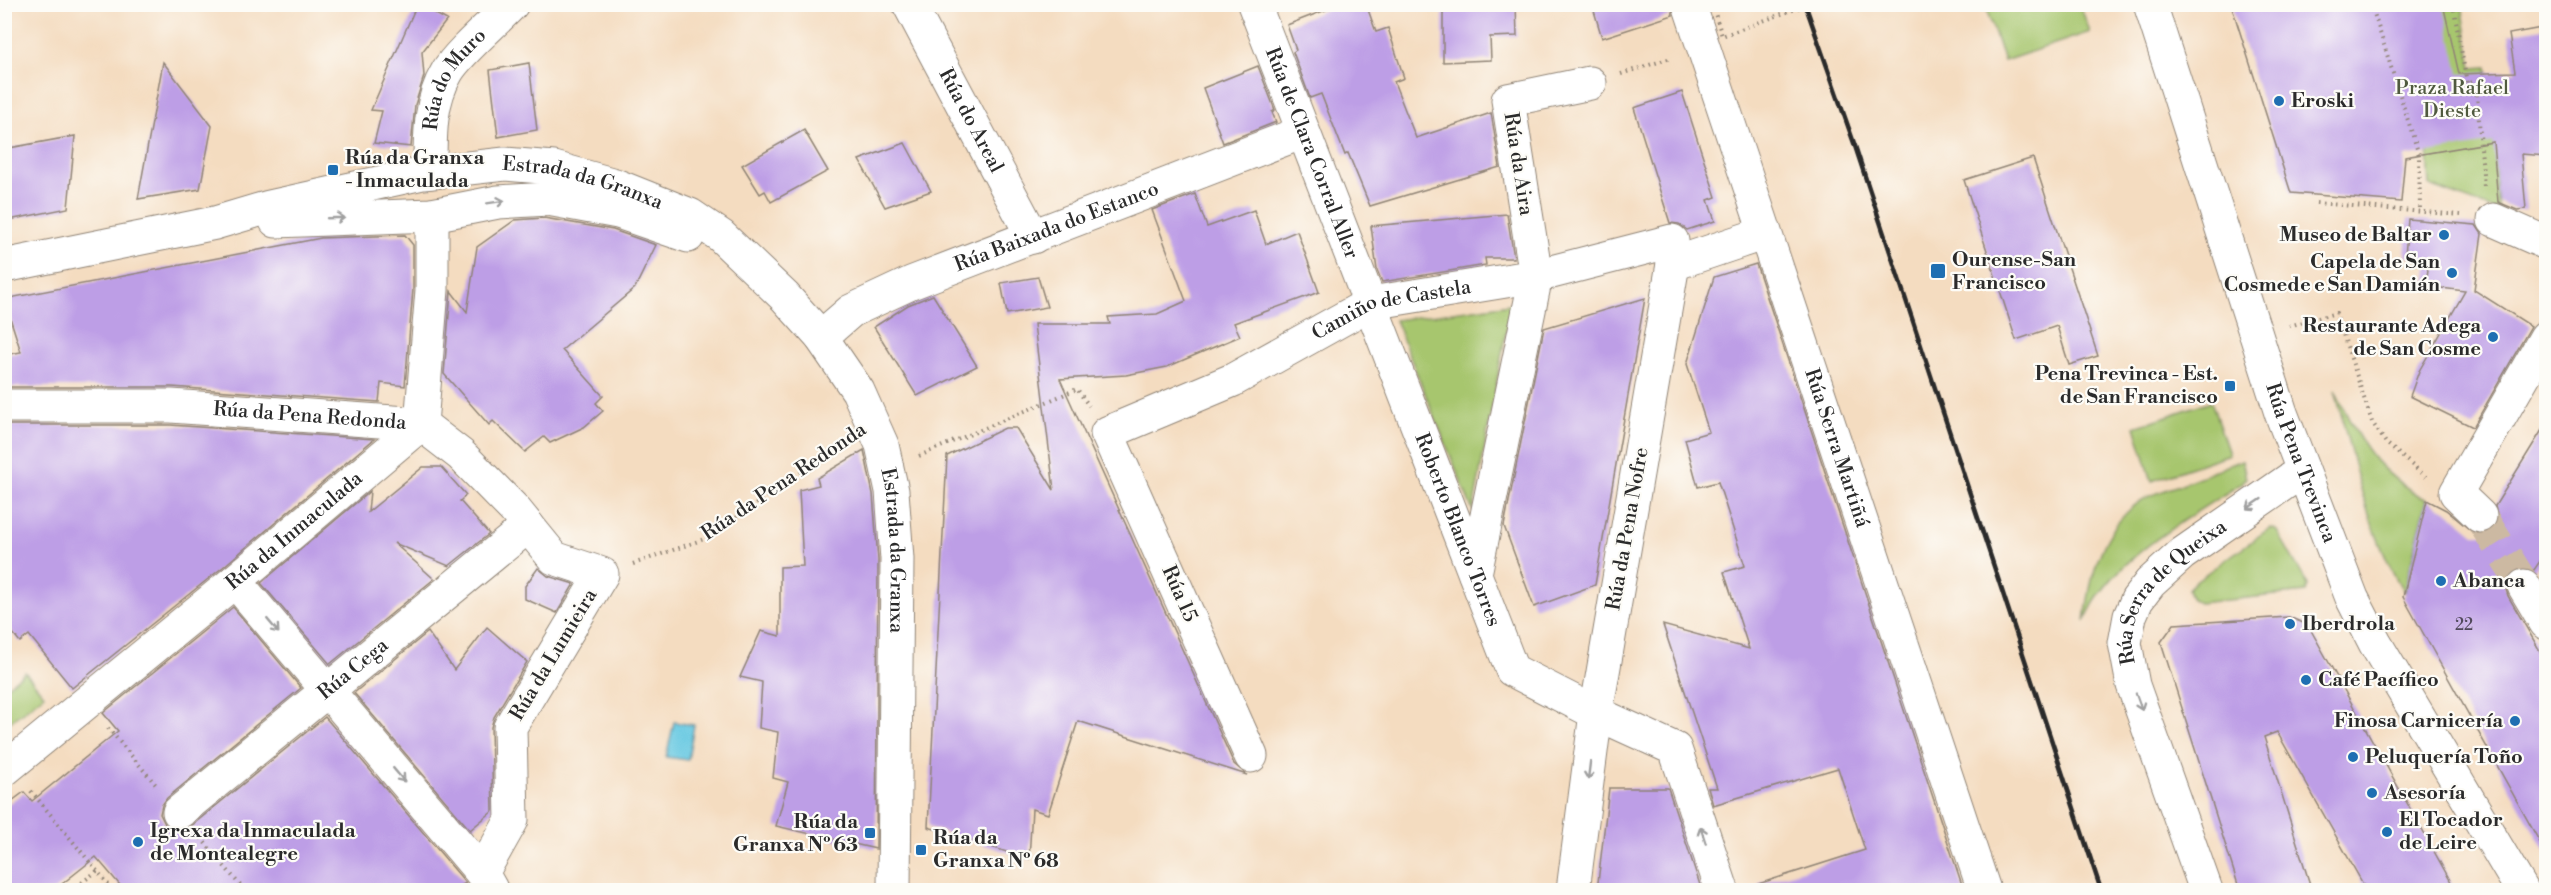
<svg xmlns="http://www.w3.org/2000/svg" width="2551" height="895" viewBox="0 0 2551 895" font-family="'Libre Bodoni',serif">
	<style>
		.green { fill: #a7c66e; stroke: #69784c; stroke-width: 1.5 }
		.water { fill: #63c7e1; stroke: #477986; stroke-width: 1.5 }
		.building { fill: #bd9ee6 }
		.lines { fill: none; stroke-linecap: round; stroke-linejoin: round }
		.minor-tunnel { stroke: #ccb9a2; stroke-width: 33; stroke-dasharray: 33 16; stroke-linecap: butt }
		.minor-casing { stroke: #908476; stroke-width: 35 }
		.major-casing { stroke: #908476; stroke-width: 35 }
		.path { stroke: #908476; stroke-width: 4; stroke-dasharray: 1.5 4.5; stroke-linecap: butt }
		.minor { stroke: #fff; stroke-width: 33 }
		.major { stroke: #fff; stroke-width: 33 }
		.rail { stroke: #2b2b2b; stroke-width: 4.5 }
		.path-bridge { stroke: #908476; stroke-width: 4; stroke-dasharray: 1.5 4.5; stroke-linecap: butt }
		.oneway { stroke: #a0a0a0 }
		.poi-dot { fill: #1f6fb2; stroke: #fdfcf7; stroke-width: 2 }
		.labels { text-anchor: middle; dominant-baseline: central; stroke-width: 4.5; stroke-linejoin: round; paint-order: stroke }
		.number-label { font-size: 16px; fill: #50485a }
		.street-label { font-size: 20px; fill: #2b2b2b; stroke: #fdfcf7 }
		.park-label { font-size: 20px; fill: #505a3f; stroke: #fdfcf7 }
		.poi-label { font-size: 20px; font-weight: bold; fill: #2b2b2b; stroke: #fdfcf7; text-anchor: start }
	</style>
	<rect width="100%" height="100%" fill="#fdfcf7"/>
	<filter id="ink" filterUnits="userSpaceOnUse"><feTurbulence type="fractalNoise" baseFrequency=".0167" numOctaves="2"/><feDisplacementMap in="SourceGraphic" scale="12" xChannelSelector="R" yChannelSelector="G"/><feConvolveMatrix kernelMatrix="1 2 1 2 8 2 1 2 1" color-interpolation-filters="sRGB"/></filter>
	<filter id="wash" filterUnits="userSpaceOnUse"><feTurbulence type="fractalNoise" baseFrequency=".008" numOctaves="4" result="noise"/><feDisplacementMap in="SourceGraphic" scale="24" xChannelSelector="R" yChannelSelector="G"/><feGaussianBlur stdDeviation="1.35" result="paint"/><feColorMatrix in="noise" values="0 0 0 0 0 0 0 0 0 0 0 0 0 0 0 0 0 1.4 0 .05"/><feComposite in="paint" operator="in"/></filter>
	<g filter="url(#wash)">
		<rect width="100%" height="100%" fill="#f4dcc0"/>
		<g class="green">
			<polygon points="1985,5 2080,5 2090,32 2004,61"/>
			<polygon points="2383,5 2462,5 2472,68 2487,67 2492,103 2498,211 2430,186 2428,153"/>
			<polygon points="1511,304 1473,511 1395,320"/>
			<path d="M2335,390C2359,442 2375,472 2427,500L2404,592C2367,531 2353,459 2335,390Z"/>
			<polygon points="2211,401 2229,454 2152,481 2135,427"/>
			<path d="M2242,460L2246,478L2242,483C2188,518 2109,560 2085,621C2090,577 2101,530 2139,502C2147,496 2159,493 2168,489C2193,480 2217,470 2242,460Z"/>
			<polygon points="2270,528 2277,531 2308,585 2306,592 2199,603 2191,598 2188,589 2197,580"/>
			<polygon points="25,672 44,695 5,726 5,688"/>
		</g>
		<polygon class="water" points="674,722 694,725 688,760 666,757"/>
		<g id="blocks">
			<g class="building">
				<polygon points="417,4 447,20 422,52 424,76 415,105 411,147 374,143 382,111 371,110"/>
				<polygon points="1341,4 1366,4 1376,32 1388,28 1404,78 1394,82 1416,138 1491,113 1500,167 1370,206 1348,153 1345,155 1321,94 1310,98 1293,52 1296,50 1287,25"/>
				<polygon points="1443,4 1516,4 1517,36 1490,37 1491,60 1443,62"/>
				<polygon points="1592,4 1671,4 1673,15 1602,38"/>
				<polygon points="2231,4 2443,4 2459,74 2515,72 2509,34 2547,27 2547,156 2521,154 2526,209 2517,210 2498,202 2493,142 2405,157 2401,202 2291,193"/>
				<polygon points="163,62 212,126 200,189 138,199"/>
				<polygon points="529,63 537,130 498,137 490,70"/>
				<polygon points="1258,66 1275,110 1272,112 1276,122 1223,143 1203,88"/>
				<polygon points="1682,92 1716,197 1708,200 1715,221 1687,230 1679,224 1670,223 1634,108"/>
				<polygon points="804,130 828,171 771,202 765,191 760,194 742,165"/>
				<polygon points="75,136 68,208 4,221 4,149"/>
				<polygon points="905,143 931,191 885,207 859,160"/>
				<polygon points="2033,158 2098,356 2069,365 2057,326 2016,340 1964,180"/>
				<polygon points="1195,194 1207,227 1254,210 1266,244 1297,231 1319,292 1234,323 1240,336 1167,367 1126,375 1060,379 1234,764 1247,775 1078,721 1048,814 1032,809 1029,859 928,827 947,456 1005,428 1016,428 1054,490 1034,324 1110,324 1108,317 1157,314 1186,301 1152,210"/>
				<polygon points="1507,214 1514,258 1485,258 1486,265 1382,282 1377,270 1371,226"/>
				<polygon points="544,218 613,230 656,245 635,288 562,350 603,396 596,403 603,411 584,427 550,443 544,437 525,452 493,421 489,425 444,374 451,291 467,312 477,247 515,220"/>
				<polygon points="2408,219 2476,225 2482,234 2474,290 2531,326 2473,427 2410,396 2419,371 2465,291 2426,286 2429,260 2405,256"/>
				<polygon points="405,235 413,245 413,289 405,386 381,383 379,402 172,387 4,387 4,355 21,352 4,299 321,238"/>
				<polygon points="1756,264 1964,891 1759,891 1758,884 1865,850 1838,768 1713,805 1708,788 1717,788 1663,625 1749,649 1724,572 1745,566 1718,482 1698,487 1685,439 1709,432 1687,364 1714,277"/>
				<polygon points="1038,277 1047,307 1007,314 1001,283"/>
				<polygon points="933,295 977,366 917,396 874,327 908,305"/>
				<polygon points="1645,298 1595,585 1534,607 1504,526 1544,328"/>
				<polygon points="2547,422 2547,551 2534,570 2523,567 2514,570 2508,576 2505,586 2508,596 2547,663 2547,855 2403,597 2427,500 2446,510 2475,534 2485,534 2493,529 2498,520 2495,506"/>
				<polygon points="4,425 170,425 374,439 223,567 72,688 29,635 20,642 4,622"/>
				<polygon points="864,450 873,494 878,560 876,849 776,826 788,782 773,778 778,732 759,728 762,682 740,677 761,631 780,636 780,567 803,566 799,490 819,485 817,478"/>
				<polygon points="423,467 441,467 466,495 460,501 489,534 449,566 394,543 434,579 330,664 261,583 370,491 368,512"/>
				<polygon points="538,568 548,576 574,584 557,613 525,599 525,586"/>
				<polygon points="233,607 301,688 167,798 162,805 160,814 165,824 173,830 181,831 191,826 325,717 466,883 450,891 125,891 96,857 53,891 4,891 4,807 24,792 32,801 118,731 103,713"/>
				<polygon points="2289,617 2308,625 2456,891 2367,891 2277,732 2264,737 2312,891 2240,891 2161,642 2174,624"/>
				<polygon points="487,627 527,662 494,717 491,727 493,811 470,830 354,693 428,632 454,670"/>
				<polygon points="1609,788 1668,788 1702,891 1597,891"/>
			</g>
		</g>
	</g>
	<g filter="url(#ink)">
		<use href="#blocks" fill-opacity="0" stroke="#908476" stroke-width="1.5"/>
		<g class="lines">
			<polyline class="minor-tunnel" points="2480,516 2524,586"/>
			<defs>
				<g id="minor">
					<path id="s1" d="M909,4L1033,237"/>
					<path id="s2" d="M1254,4L1512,670L1596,713L1675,749L1722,890"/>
					<path id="s3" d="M1689,4L1984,890"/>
					<path id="s4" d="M2150,4L2281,413L2352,598L2375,643L2522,890"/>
					<path id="s5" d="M430,172C430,138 429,102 447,72C457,54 496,21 512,4"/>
					<polyline points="2494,220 2546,243"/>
					<polyline points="1673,264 1765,233"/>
					<path id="s6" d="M821,337L851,311L911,283L1303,132"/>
					<path id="s7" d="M4,406H171L421,424L461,455L514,509L554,558L602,574L510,727L512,820L482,873"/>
					<polyline points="2480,516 2456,493 2546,337"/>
					<polyline points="1475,574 1536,276 1508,100 1590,83"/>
					<polyline points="235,581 482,873 491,889"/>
					<polyline points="2524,586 2546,623"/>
					<path id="s8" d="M1251,756L1107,433L1233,380L1371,303L1536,276L1672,241L1673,264L1596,713L1573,890"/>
					<path id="s9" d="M4,770L235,581L421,424L432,290V215"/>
					<path id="s10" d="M179,812L528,526"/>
					<path id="s11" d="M2206,890L2133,685L2125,643L2130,616L2137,600L2150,583L2182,554L2302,471"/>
				</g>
				<g id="major">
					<polyline points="276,221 432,215 498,202 548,199 618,212 688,236"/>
					<path id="s12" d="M4,266L215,223L269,207L423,173L505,164L554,168L615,185L690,215L721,236L785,297L821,337L858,391L882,445L892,491L897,559L894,890"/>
				</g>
			</defs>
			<use href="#minor" class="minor-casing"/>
			<use href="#major" class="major-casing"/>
			<g class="path">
				<polyline points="2371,4 2419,155 2420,210"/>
				<polyline points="2453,4 2467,83 2476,82 2484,187"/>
				<polyline points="1621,74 1671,58"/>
				<polyline points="2316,203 2461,215"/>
				<polyline points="2289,326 2336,313 2372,422 2386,443 2426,477"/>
				<polyline points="919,456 1077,389 1089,406"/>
				<polyline points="633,564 707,538 843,443"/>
				<polyline points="108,728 157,786"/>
				<polyline points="31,791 113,890"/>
				<polyline points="201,838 244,890"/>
				<polyline points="72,890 97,871"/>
			</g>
			<use href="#minor" class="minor"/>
			<use href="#major" class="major"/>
			<polyline class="rail" points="1805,4 1855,146 2101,890"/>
			<polyline class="path-bridge" points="1712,4 1722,36 1809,4"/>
		</g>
		<defs><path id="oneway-shaft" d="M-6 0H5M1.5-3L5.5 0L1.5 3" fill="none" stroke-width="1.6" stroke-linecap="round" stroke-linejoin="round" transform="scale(1.5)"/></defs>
		<g class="oneway">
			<use href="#oneway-shaft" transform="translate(496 202) rotate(-9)"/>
			<use href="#oneway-shaft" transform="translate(336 218) rotate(-2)"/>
			<use href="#oneway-shaft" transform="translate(2254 504) rotate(146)"/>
			<use href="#oneway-shaft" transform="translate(273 626) rotate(50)"/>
			<use href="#oneway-shaft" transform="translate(2139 702) rotate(70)"/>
			<use href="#oneway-shaft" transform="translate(1589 771) rotate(97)"/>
			<use href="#oneway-shaft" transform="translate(399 775) rotate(50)"/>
			<use href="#oneway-shaft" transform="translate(1703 835) rotate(-108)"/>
		</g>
	</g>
	<g class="poi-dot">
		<circle cx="2279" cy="101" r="6"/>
		<rect x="327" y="164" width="12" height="12" rx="3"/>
		<circle cx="2444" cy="235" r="6"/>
		<rect x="1930" y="263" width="16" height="16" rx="3"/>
		<circle cx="2452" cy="273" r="6"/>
		<circle cx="2493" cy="337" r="6"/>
		<rect x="2224" y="380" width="12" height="12" rx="3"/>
		<circle cx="2441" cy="581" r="6"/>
		<circle cx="2290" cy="624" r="6"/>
		<circle cx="2306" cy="680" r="6"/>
		<circle cx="2515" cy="721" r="6"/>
		<circle cx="2353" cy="757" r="6"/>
		<circle cx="2372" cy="793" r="6"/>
		<circle cx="2387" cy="832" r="6"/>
		<rect x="864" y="827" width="12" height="12" rx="3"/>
		<circle cx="138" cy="842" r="6"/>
		<rect x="915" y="844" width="12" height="12" rx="3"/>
	</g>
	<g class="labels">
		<g class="number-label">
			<text x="2464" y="625">22</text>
		</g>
		<g class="street-label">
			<text stroke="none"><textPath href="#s5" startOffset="99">Rúa do Muro</textPath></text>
			<text stroke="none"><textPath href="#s1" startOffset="132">Rúa do Areal</textPath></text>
			<text stroke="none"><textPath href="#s2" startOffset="160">Rúa de Clara Corral Aller</textPath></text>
			<text transform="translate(1518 164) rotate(81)">Rúa da Aira</text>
			<text stroke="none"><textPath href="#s12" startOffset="592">Estrada da Granxa</textPath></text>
			<text stroke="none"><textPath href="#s6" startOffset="262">Rúa Baixada do Estanco</textPath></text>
			<text stroke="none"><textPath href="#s8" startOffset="666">Camiño de Castela</textPath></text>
			<text stroke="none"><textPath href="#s7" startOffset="306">Rúa da Pena Redonda</textPath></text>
			<text stroke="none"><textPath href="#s3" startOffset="468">Rúa Serra Martiñá</textPath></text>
			<text stroke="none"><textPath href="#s4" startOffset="483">Rúa Pena Trevinca</textPath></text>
			<text transform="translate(784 482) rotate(-34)">Rúa da Pena Redonda</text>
			<text transform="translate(1628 529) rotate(-80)">Rúa da Pena Nofre</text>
			<text stroke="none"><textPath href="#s2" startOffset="564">Roberto Blanco Torres</textPath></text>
			<text stroke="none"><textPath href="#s9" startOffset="376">Rúa da Inmaculada</textPath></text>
			<text stroke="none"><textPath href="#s12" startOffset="1116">Estrada da Granxa</textPath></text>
			<text transform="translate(1179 594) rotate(66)">Rúa 15</text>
			<text stroke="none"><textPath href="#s11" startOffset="330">Rúa Serra de Queixa</textPath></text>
			<text transform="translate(554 655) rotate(-59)">Rúa da Lumieira</text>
			<text stroke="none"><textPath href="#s10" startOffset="225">Rúa Cega</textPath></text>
		</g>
		<g class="park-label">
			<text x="2452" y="88">Praza Rafael<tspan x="2452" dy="23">Dieste</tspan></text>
		</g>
		<g class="poi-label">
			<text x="2291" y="101">Eroski</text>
			<text x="345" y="158">Rúa da Granxa<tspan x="345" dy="23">- Inmaculada</tspan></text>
			<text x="2432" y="235" text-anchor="end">Museo de Baltar</text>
			<text x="1952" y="260">Ourense-San<tspan x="1952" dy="23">Francisco</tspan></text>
			<text x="2440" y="262" text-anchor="end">Capela de San<tspan x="2440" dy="23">Cosmede e San Damián</tspan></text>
			<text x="2481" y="326" text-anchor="end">Restaurante Adega<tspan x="2481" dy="23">de San Cosme</tspan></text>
			<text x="2218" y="374" text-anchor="end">Pena Trevinca - Est.<tspan x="2218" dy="23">de San Francisco</tspan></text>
			<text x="2453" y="581">Abanca</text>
			<text x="2302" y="624">Iberdrola</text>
			<text x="2318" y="680">Café Pacífico</text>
			<text x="2503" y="721" text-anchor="end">Finosa Carnicería</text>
			<text x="2365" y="757">Peluquería Toño</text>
			<text x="2384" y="793">Asesoría</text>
			<text x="2399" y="820">El Tocador<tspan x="2399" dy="23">de Leire</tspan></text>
			<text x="858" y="822" text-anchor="end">Rúa da<tspan x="858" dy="23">Granxa Nº 63</tspan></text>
			<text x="150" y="831">Igrexa da Inmaculada<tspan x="150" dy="23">de Montealegre</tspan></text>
			<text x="933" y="838">Rúa da<tspan x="933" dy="23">Granxa Nº 68</tspan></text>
		</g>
	</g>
	<rect width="2551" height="895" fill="none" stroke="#fdfcf7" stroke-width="24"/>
</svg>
